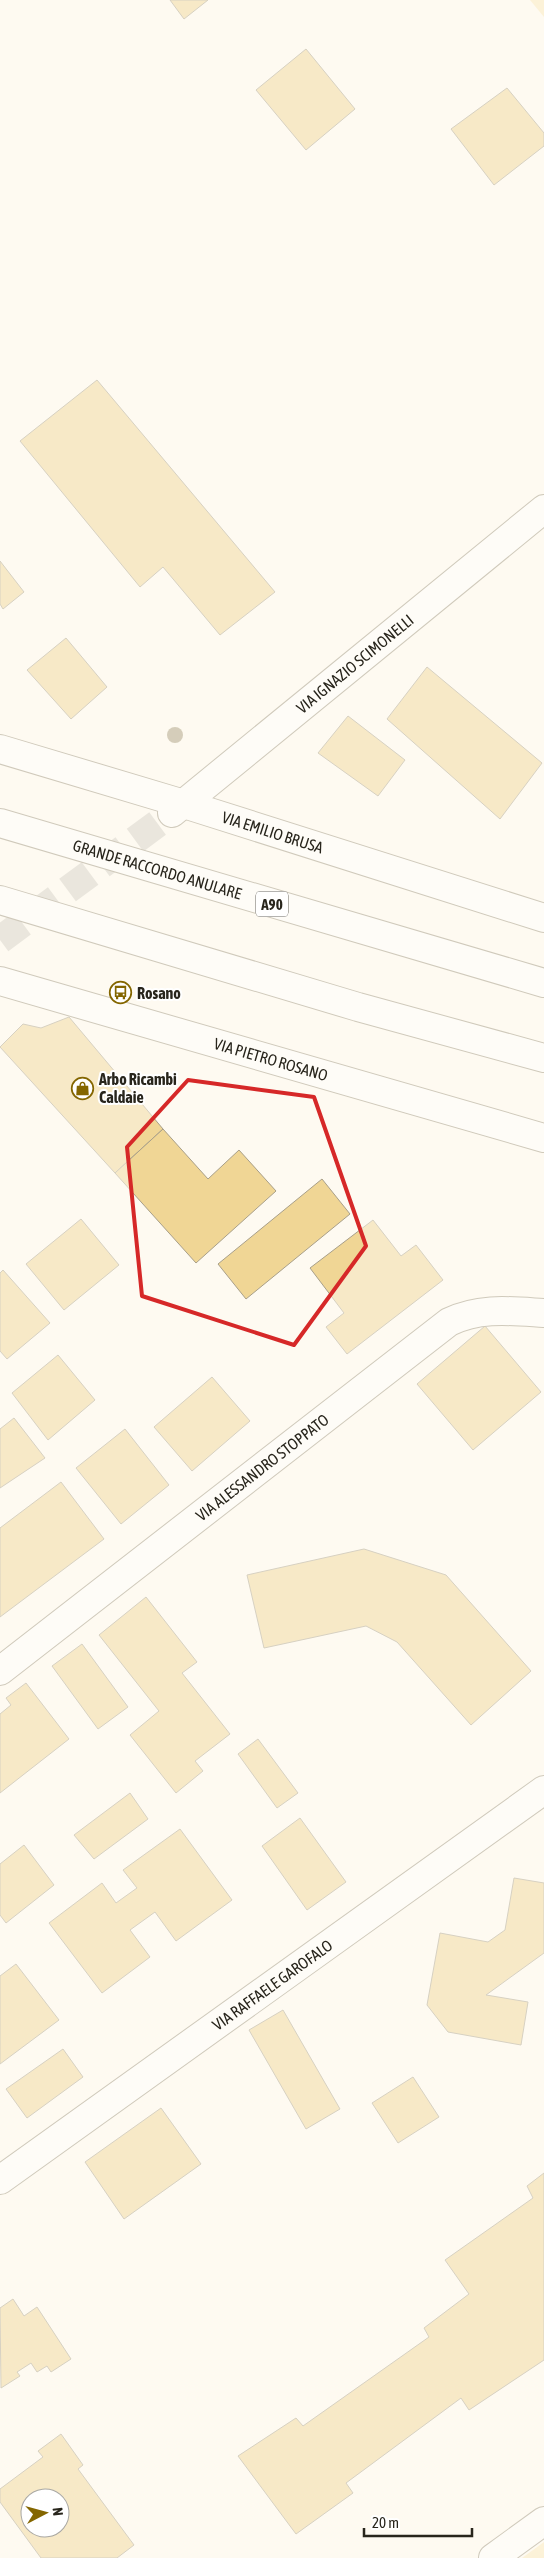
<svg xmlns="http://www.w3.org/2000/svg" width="544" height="2558" viewBox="0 0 544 2558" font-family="'Asap Condensed',sans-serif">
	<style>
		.green { fill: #fbe9bb }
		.building { fill: #f0d695; stroke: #a89f89; fill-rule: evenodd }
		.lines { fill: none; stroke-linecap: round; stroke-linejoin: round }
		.minor-tunnel { stroke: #d3cfc6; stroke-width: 28; stroke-dasharray: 28 14; stroke-linecap: butt }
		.minor-casing { stroke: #99907b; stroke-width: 30 }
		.motorway-casing { stroke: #99907b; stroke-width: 30 }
		.minor { stroke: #fff; stroke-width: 28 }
		.motorway { stroke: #fff; stroke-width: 28 }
		.tree { fill: #a49879 }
		.marked { fill: none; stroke: #d62828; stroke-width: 4; stroke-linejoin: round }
		.labels { text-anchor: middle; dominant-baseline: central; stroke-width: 4; stroke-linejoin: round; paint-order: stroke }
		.shield { fill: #fff; stroke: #686660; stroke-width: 1 }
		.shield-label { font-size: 15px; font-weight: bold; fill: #28251c }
		.street-label { font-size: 16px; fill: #28251c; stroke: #fff }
		.poi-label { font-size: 16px; font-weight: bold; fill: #28251c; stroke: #fff; text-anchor: start }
	</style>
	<rect width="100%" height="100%" fill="#fefaf1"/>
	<g class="green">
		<polygon points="530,0 544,0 544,17"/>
		<polygon points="544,2542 544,2558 522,2558"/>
	</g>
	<g class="building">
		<polygon points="170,0 208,0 184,19"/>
		<polygon points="306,49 355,109 306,150 256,90"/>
		<polygon points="507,88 544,133 544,146 494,185 451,129"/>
		<polygon points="97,380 275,592 220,635 163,567 140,587 20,441"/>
		<polygon points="0,561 24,592 3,609 0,604"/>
		<polygon points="66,638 107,687 71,719 27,670"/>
		<polygon points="427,667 542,763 500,819 387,719"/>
		<polygon points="348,716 405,760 378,796 318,753"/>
		<polygon points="69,1017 163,1129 115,1173 0,1047 23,1024 41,1028"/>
		<polygon points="163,1129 208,1179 239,1150 276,1191 196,1263 115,1173"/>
		<polygon points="322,1179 350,1214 246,1299 218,1264"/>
		<polygon points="81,1219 119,1265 64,1310 26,1264"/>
		<polygon points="373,1220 401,1256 416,1245 443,1280 347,1354 326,1327 344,1313 310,1268"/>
		<polygon points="3,1270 50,1323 7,1359 0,1351 0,1273"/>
		<polygon points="485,1326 541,1392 473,1450 417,1384"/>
		<polygon points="58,1355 95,1400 48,1440 12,1393"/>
		<polygon points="212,1377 250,1421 192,1471 154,1427"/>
		<polygon points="14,1418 45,1458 0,1488 0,1429"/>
		<polygon points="125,1429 169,1485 121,1524 76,1468"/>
		<polygon points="61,1482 104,1539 0,1617 0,1528"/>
		<polygon points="364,1549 446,1575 531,1671 471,1725 397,1642 366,1626 264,1648 247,1575"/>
		<polygon points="146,1597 197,1662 182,1673 230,1734 195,1761 203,1771 176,1793 130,1735 159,1711 99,1635"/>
		<polygon points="82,1644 128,1707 98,1729 52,1666"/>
		<polygon points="26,1683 69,1739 0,1793 0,1714 11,1705 6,1698"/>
		<polygon points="258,1739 298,1793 277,1808 238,1754"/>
		<polygon points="130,1793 148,1819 94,1859 74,1835"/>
		<polygon points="300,1818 346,1882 307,1910 262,1846"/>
		<polygon points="180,1829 232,1900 176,1941 155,1912 130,1930 150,1957 102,1993 49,1923 102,1883 116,1903 137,1888 123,1870"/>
		<polygon points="24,1845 54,1885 6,1923 0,1915 0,1864"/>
		<polygon points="514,1878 544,1883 544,1953 486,1995 528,2002 521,2045 448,2032 427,2005 440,1933 488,1942 505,1930"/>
		<polygon points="16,1964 59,2020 0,2064 0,1976"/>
		<polygon points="283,2010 340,2109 306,2129 249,2030"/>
		<polygon points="63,2049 83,2077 27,2118 6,2089"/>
		<polygon points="413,2077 439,2117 398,2143 372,2103"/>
		<polygon points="161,2108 201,2164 124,2219 85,2162"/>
		<polygon points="544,2173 544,2360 469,2410 461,2398 346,2483 353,2493 296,2534 238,2456 296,2418 303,2426 429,2337 424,2328 469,2294 445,2260 533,2198 527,2186"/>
		<polygon points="13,2299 24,2316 37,2307 71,2359 51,2372 47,2366 37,2372 31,2363 17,2372 20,2376 1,2388 0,2308"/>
		<path d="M61,2434L83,2465L78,2469L134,2545L117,2558H41L0,2502V2489L43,2457L38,2451ZM30,2498H60V2528H30Z"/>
	</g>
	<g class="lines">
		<polyline class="minor-tunnel" points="0,940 165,818"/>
		<defs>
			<g id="minor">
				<path id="s1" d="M0,749L184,804L544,918"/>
				<path id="s2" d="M172,813L544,509"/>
				<path id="s3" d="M0,981L544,1138"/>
				<path id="s4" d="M0,1671L449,1322C480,1307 511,1311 544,1313"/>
				<path id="s5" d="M0,2180L544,1790"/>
				<polyline points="493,2558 544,2521"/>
			</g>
			<g id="motorway">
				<path id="s6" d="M0,823L544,983"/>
				<polyline points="0,900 358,1007 544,1058"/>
			</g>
		</defs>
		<use href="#minor" class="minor-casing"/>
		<use href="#motorway" class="motorway-casing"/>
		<use href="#minor" class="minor"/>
		<use href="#motorway" class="motorway"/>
	</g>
	<circle class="tree" cx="175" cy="735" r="8"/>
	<path d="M0 0H544V2558H0ZM188,1080L314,1097L366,1246L294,1345L142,1296L127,1147Z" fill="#fefaf1" fill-opacity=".55" fill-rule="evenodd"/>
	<path class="marked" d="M188,1080L314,1097L366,1246L294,1345L142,1296L127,1147Z"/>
	<defs>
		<symbol id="bus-ring" viewBox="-11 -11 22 22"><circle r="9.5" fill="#fff" stroke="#846600" stroke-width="1.5"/><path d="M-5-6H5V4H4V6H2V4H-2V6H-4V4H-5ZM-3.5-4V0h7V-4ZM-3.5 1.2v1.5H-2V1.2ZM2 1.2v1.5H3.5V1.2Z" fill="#846600"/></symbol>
		<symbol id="shop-ring" viewBox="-11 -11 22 22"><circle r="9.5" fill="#fff" stroke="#846600" stroke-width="1.5"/><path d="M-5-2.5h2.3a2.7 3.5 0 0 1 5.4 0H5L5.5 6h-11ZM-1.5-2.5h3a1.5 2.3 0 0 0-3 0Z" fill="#846600"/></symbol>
	</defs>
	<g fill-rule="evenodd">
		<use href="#bus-ring" x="108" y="980" width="25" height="25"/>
		<use href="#shop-ring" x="70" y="1076" width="25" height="25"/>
	</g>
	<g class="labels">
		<rect class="shield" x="256" y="891.5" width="32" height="25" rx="4"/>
		<g class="shield-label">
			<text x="272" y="904">A90</text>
		</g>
		<g class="street-label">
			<text stroke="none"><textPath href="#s2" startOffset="236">VIA IGNAZIO SCIMONELLI</textPath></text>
			<text stroke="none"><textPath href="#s1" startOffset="285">VIA EMILIO BRUSA</textPath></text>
			<text stroke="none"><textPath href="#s6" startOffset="164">GRANDE RACCORDO ANULARE</textPath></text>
			<text stroke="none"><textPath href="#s3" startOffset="282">VIA PIETRO ROSANO</textPath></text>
			<text stroke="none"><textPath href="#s4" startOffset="332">VIA ALESSANDRO STOPPATO</textPath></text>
			<text stroke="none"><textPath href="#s5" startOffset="335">VIA RAFFAELE GAROFALO</textPath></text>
		</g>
		<g class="poi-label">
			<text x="137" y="993">Rosano</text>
			<text x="99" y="1079">Arbo Ricambi<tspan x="99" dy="18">Caldaie</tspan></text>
		</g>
	</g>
	<g transform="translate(45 2513) rotate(84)"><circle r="24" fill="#ffffff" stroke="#a9a8a4"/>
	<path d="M0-4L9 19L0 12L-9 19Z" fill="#846600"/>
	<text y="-8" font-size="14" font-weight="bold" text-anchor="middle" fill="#28251c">N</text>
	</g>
	<path d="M364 2528v8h108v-8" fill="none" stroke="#28251c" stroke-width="2.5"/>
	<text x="372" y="2528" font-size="15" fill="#28251c" stroke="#ffffff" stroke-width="4" paint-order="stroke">20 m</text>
</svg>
